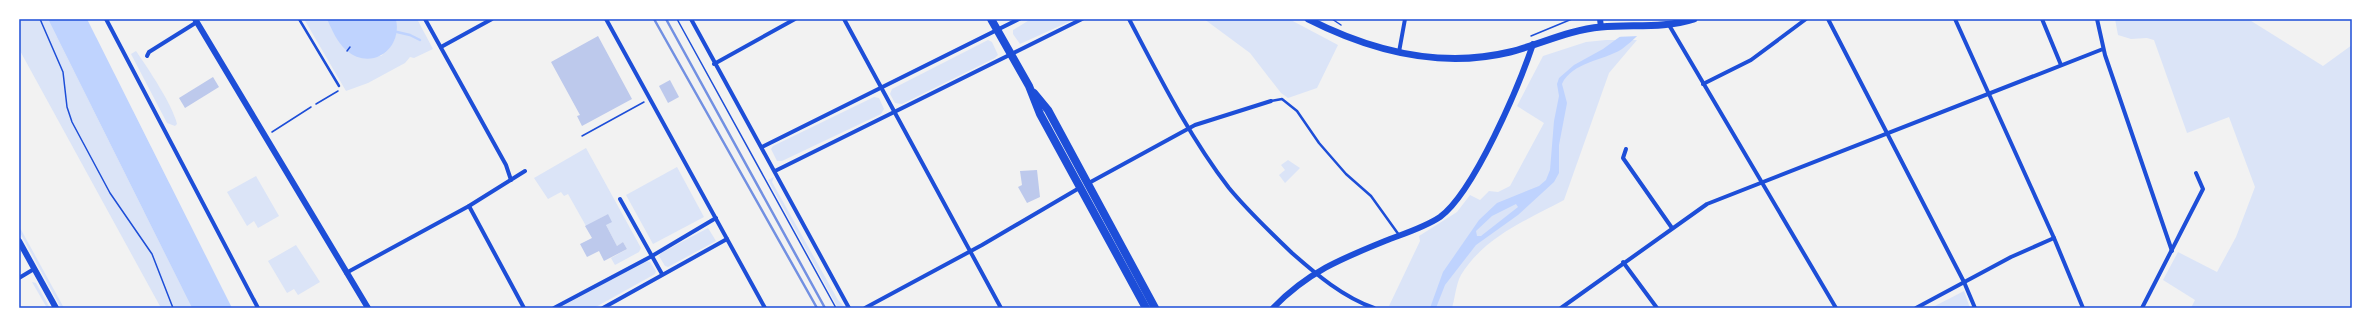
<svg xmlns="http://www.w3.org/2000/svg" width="2371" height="327" viewBox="0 0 2371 327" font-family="'Roboto Condensed',sans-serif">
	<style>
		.green { fill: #dbe4f7 }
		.water { fill: #bfd3fe; fill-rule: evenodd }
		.pier { fill: #f2f2f2 }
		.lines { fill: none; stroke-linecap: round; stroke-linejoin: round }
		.stream { stroke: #bfd3fe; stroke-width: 2.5 }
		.building { fill: #bdc9ec }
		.path { stroke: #1d4ed8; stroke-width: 1.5 }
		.service { stroke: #1d4ed8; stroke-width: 2.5 }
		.minor { stroke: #1d4ed8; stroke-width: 4 }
		.tertiary { stroke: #1d4ed8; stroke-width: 6 }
		.secondary { stroke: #1d4ed8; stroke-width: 7 }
		.trunk { stroke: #1d4ed8; stroke-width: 8 }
		.rail { stroke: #7290e2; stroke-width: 2.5 }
		.neatline { fill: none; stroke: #1d4ed8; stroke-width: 1.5 }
	</style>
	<rect width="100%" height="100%" fill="#f2f2f2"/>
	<g class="green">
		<polygon points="19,19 48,19 192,308 161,308 19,49"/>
		<path d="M304,19H327L341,44L381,56C393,47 399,34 396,19H417L433,49L414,58L410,57L405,63L368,83L346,91Z"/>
		<polygon points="1031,19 1075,19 1020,44 1013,34 1013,30"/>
		<polygon points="1204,19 1289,19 1338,45 1317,88 1288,98 1281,93 1250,53"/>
		<polygon points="2115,19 2248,19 2323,66 2352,45 2352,308 2191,308 2195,300 2163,280 2178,252 2217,272 2236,237 2255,187 2229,117 2187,133 2154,40 2147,38 2131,39 2118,35"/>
		<polygon points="988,40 992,42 998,55 995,58 902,104 895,103 890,94 892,89"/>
		<path d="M1606,40H1637L1609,73L1564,200C1527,220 1484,237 1461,275C1456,284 1455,298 1452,308L1389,306L1420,241L1419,236L1457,212L1470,195L1480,200L1489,191L1498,192L1510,186L1544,123L1517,106L1543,56L1586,42Z"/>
		<path d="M136,51C149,70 172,104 177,124L175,126L167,123L131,54Z"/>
		<polygon points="874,97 879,98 884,109 881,114 782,161 777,161 771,149 773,146"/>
		<polygon points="586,148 641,248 639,252 615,265 611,258 627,249 623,242 617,246 606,225 608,214 586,226 568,194 564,196 561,192 548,199 534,178"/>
		<polygon points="1288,160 1300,168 1285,183 1279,175 1285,170 1281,165"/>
		<polygon points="677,167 704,217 653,244 626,195"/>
		<polygon points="256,176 279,216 258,228 254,221 247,226 227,192"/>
		<polygon points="774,177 772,182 838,300 846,308 838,308 768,180"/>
		<polygon points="19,226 64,308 61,308 19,231"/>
		<polygon points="708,228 716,241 668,267 665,266 659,256 661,253"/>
		<polygon points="296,245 320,282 298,295 294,289 287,293 268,261"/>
		<polygon points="646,261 650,262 656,271 655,274 594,308 559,308"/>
		<polygon points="32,282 36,283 50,308 47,308"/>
		<polygon points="1964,291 1970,308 1931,308"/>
	</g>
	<g class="water">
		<polygon points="48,19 87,19 232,308 192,308"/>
		<path d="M327,19H396C403,49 371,72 346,50C337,42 332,30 327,19Z"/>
		<path d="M1644,19H1654C1644,29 1634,40 1622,49C1603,61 1572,62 1562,84L1567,103L1559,145V173L1554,182L1518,215L1476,245L1445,285L1436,308H1430L1443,272L1479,220L1497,203L1539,186L1546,180L1550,170L1554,121L1559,96L1557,84L1559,78L1574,65L1603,49ZM1516,204L1518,207L1481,236H1477L1476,231L1492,216Z"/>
	</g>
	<polygon class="pier" points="1640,19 1656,19 1640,36 1614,37 1629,27 1637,27"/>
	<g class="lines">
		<polyline class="stream" points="397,32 410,35 420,40"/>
	</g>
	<g class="building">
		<polygon points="598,36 632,99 582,126 577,116 580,115 551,62"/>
		<polygon points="213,77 219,87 185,108 179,98"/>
		<polygon points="670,80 679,97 668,103 659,86"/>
		<polygon points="1037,170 1040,197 1027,203 1018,187 1022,185 1020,171"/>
		<polygon points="608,214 612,222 606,225 617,246 623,242 627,249 604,261 599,251 587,257 580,244 592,238 585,226"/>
	</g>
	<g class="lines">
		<g class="path">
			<polyline points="40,19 63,72 67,107 72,122 110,193 152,254 173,308"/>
			<polyline points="677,19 836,308"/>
			<polyline points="1332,19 1341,25"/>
			<polyline points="1531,36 1572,19"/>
			<polyline points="347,51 350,47"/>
			<polyline points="316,104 338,91"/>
			<polyline points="272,132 311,107"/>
			<polyline points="582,136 644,102"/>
		</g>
		<g class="service">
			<polyline points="299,19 339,86"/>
			<polyline points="1271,101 1282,99 1297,111 1319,143 1346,174 1371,196 1399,235"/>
		</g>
		<g class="minor">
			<polyline points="106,19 258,308"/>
			<polyline points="425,19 506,165 511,180"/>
			<polyline points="606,19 765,308"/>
			<polyline points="691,19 849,308"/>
			<polyline points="844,19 1001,308"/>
			<path d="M1129,19C1159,76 1189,136 1229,188C1248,211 1270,232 1292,253C1317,275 1343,297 1374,308"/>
			<polyline points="1828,19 1964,282 1975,308"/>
			<polyline points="1955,19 2054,238 2083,308"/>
			<polyline points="2042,19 2061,65"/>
			<polyline points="2097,19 2105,55 2172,251"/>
			<polyline points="1669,25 1836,308"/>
			<polyline points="441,47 492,19"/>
			<polyline points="1399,52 1405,19"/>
			<polyline points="147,56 149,52 197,22"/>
			<polyline points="714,64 795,19"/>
			<polyline points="1703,84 1751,60 1806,19"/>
			<polyline points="762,147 1019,19"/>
			<polyline points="1626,149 1623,158 1672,228"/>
			<polyline points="775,171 1082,19"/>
			<polyline points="1087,184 1195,125 1271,101"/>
			<polyline points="620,199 662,274"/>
			<polyline points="469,206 524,308"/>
			<polyline points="1623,262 1657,308"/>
			<polyline points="346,273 469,206 525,171"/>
			<polyline points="19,278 34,269"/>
			<polyline points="554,308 652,256 716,218"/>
			<polyline points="603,308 727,239"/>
			<polyline points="865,308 982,245 1081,187"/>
			<polyline points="1561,308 1707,204 2103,49"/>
			<polyline points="1916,308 2011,257 2054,238"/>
			<polyline points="2142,308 2203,189 2196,173"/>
		</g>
		<g class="tertiary">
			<polyline points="195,19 368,308"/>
			<polyline points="1600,19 1601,27"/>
			<polyline points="19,241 56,308"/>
			<path d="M1273,308C1309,271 1343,258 1390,239C1406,233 1425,227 1440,217C1474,192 1519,86 1533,44"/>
		</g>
		<path class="secondary" d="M1308,19C1371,51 1440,69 1510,52C1541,44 1569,30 1601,27C1632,24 1663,29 1694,19"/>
		<g class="trunk">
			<polyline points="991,19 1029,86 1040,114 1146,308"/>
			<polyline points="1034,93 1048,110 1155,308"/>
		</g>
		<g class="rail">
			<polyline points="654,19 817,308"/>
			<polyline points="666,19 825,308"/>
		</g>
	</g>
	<rect width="2371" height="327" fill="none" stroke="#ffffff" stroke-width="40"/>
	<rect x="20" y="20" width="2331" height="287" class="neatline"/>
</svg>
